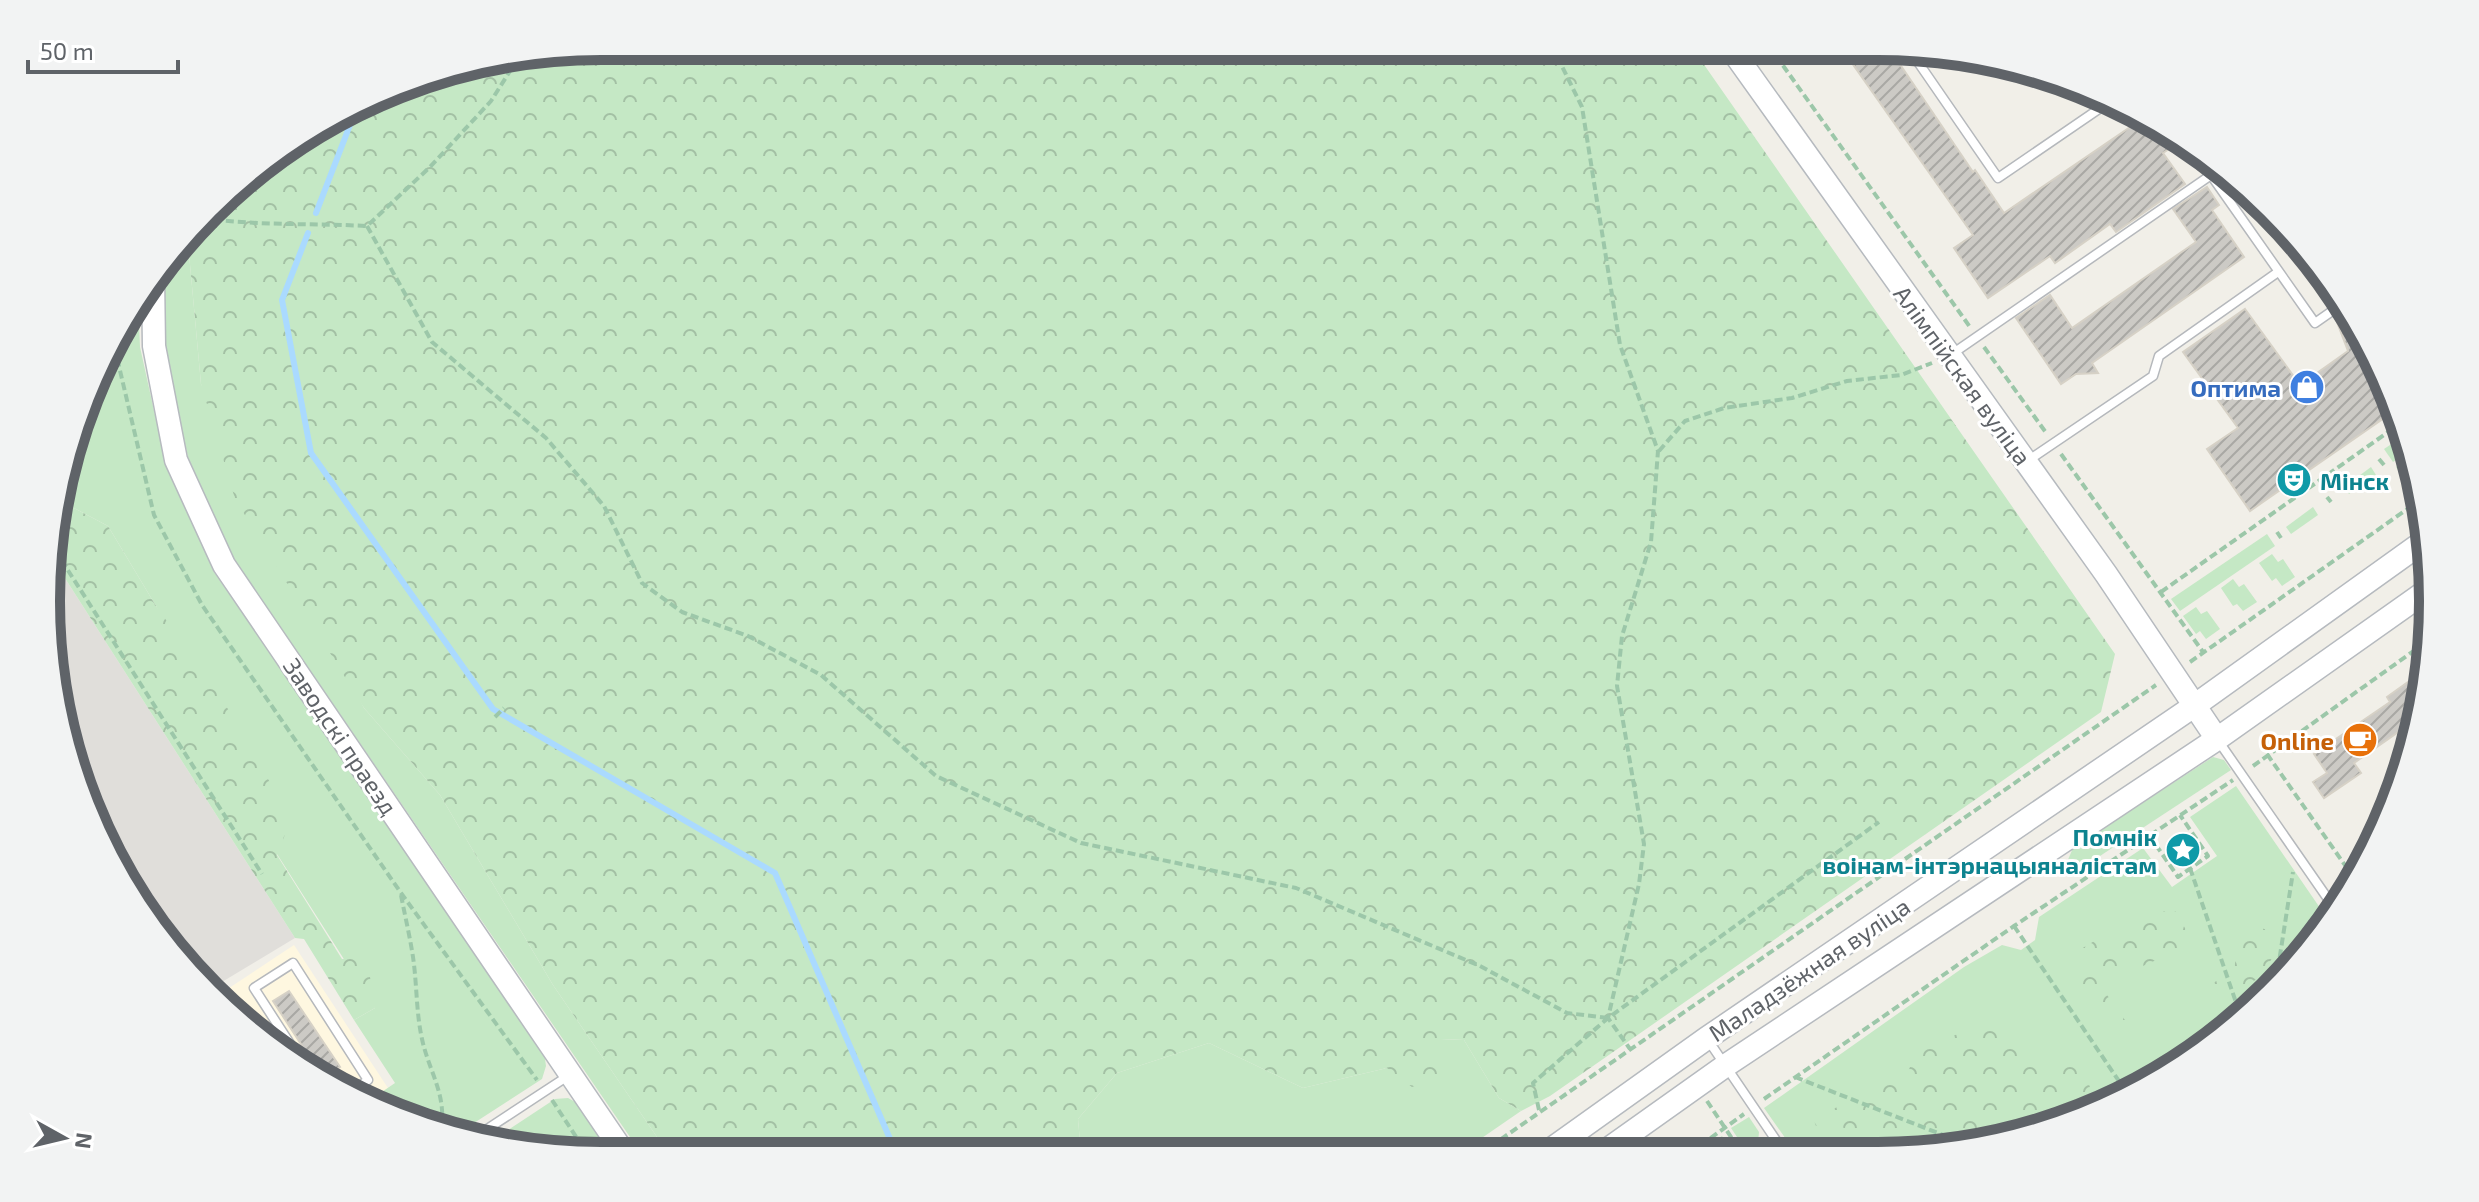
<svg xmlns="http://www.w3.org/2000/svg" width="2479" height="1202" viewBox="0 0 2479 1202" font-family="'Exo 2',sans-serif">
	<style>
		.commercial { fill: #fef7e0 }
		.industrial { fill: #e0deda }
		.green { fill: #c5e8c5 }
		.forest { fill: url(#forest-crowns) }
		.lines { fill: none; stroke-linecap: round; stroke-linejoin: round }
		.stream { stroke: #aadaff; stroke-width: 6 }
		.building { fill: url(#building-hatch); stroke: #d6d1c6; stroke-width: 2 }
		.lane-casing { stroke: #b5b8bc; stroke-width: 11 }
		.secondary-casing { stroke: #b6babf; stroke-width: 25 }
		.path { stroke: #9cc7a9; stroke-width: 4; stroke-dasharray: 8 4; stroke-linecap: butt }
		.lane { stroke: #fff; stroke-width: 8 }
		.secondary { stroke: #fff; stroke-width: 22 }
		.labels { text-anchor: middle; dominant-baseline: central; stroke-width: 6; stroke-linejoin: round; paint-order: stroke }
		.street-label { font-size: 24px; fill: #5f6368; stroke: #fff }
		.shop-label { font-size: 24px; font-weight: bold; fill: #366cbe; stroke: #fff; text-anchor: end }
		.culture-label { font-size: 24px; font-weight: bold; fill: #0d838f; stroke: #fff; text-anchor: start }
		.food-label { font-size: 24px; font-weight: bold; fill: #c56008; stroke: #fff; text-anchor: end }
		.rim { fill: none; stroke: #5f6368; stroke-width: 10 }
	</style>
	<defs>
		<pattern id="forest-crowns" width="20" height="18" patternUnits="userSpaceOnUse" patternTransform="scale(2)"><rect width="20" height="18" fill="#c5e8c5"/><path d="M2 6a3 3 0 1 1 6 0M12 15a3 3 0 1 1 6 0" fill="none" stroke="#a3c0a4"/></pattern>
		<pattern id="building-hatch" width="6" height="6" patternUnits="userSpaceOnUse" patternTransform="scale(2)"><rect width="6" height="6" fill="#cccac5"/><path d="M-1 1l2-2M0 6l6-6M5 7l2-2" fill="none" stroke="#a9a8a4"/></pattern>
	</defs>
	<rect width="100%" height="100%" fill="#f1efe8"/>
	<polygon class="commercial" points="294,945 409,1120 388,1114 292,1062 214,998"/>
	<polygon class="industrial" points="54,561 295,938 207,991 103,847 51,673"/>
	<g class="green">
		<polygon points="187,232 201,384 364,708 440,795 553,985 670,1156 643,1156 233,558 188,457 164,348 163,264"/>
		<polygon points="138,298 140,347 166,465 214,572 544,1052 546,1066 542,1079 457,1134 388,1114 367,1102 395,1083 354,1020 375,1008 277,854 156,606 108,526 57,499 57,492 121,323"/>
		<polygon points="2405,435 2410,450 2393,462 2384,449"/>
		<polygon points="2409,458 2421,488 2419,490 2413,482 2408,485 2396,467"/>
		<polygon points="2371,467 2376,475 2349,494 2344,487"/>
		<polygon points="2313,507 2318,515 2291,534 2286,527"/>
		<polygon points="2267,534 2275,546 2180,611 2171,599"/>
		<polygon points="2272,554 2278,562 2283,559 2295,577 2282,586 2276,578 2272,581 2259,563"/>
		<polygon points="2233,579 2239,587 2244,584 2257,602 2243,611 2237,604 2233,606 2221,588"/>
		<polygon points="2196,607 2201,614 2207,611 2220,629 2206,639 2200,631 2196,634 2183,616"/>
		<polygon points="2213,757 2224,760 2231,770 2071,875 2067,862 2073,848"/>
		<polygon points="2236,786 2329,921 2319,939 2216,1041 2091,1114 1951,1151 1795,1152 1764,1108 1964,967 2002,945 2021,950 2035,940 2039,917 2143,848 2172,887 2217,856 2190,817"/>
		<polygon points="1441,1039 1464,1040 1499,1098 1521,1111 1460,1153 1074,1154 1080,1142 1078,1119 1117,1073 1209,1043 1303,1088 1387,1068"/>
		<polygon points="568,1098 579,1104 614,1156 487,1144 555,1099"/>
		<polygon points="1749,1117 1759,1132 1757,1152 1747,1152 1731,1128"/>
		<polygon points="1722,1136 1733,1152 1699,1152"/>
	</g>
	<g class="forest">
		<polygon points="601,46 1691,46 2115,654 2101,712 1550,1096 1521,1111 1499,1098 1464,1040 1441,1039 1443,1075 1412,1087 1387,1068 1303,1088 1209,1043 1117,1073 1078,1119 1080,1142 1074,1154 670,1156 553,985 440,795 364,708 235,499 201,384 187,232 263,161 422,76"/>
		<polygon points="57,499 108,526 156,606 221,697 291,819 277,855 342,959 360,958 370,977 375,1008 354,1020 304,939 295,938 54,561"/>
		<polygon points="2175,911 2189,935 2181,949 2100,985 2127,1023 2098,1016 2077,981 2089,962 2081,949 2096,940 2113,947 2131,937 2124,914"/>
		<polygon points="2241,920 2285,937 2260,978 2211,1000 2199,991 2234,971"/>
		<polygon points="1964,1027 2013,1030 2020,1058 2080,1061 2096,1103 2069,1119 1951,1151 1842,1152 1857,1138 1836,1122 1816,1126 1813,1118 1906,1076 1918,1049 1958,1034"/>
	</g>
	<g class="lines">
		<g class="stream">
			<polyline points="316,213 355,112"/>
			<polyline points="308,233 282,300 311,453 493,709 775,873 897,1155"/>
		</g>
	</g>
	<g class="building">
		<polygon points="1840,46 1885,47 1893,58 1895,57 1973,172 1975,170 2004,213 2145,117 2174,133 2180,142 2163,153 2185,184 2116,232 2110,224 2055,263 2050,256 1988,298 1954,248 1973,235"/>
		<polygon points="2207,187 2219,205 2212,210 2244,257 2092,363 2098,373 2076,374 2061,384 2016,318 2050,295 2072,328 2196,242 2173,209"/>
		<polygon points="2245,309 2300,385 2348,351 2335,317 2338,315 2362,335 2391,389 2397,409 2250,511 2207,449 2238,428 2183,352"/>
		<polygon points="2426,669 2422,710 2414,736 2407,726 2354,763 2361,773 2324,798 2313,782 2327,773 2314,754 2390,702 2387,697"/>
		<polygon points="289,991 340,1067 323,1078 273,1001"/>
	</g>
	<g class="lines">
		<defs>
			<g id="lane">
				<polyline points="1909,49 1998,178 2112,100"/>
				<polyline points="1952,354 2211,175 2315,323 2345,302"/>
				<polyline points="2026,462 2153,376 2159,356 2278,272"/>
				<polyline points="2217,739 2335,909"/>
				<polyline points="1708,1040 1784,1152"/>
				<polyline points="307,1070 254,988 293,963 368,1080 350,1093"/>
				<polyline points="472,1139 568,1076"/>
			</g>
			<g id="secondary">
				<polyline points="1729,46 2106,574 2217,739"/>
				<polyline points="153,278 154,346 176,460 224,565 626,1156"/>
				<polyline points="1604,1152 1725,1066 2217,739 2432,587"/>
				<polyline points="1546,1153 1707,1038 2194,706 2427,539"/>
			</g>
		</defs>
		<use href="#lane" class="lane-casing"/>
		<use href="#secondary" class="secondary-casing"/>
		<g class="path">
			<polyline points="1552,46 1582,107 1620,345 1658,451 1651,542 1622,636 1617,686 1644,844 1639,884 1608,1018 1630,1049"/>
			<polyline points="1769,46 1970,327"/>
			<polyline points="2050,76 2066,96 2089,101"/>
			<path d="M202,218C257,226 312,223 367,226L430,167L491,101L517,60"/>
			<polyline points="367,226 432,342 546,438 604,506 642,583 682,612 748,636 821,675 936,776 1081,843 1296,888 1480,966 1567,1013 1608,1018"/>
			<polyline points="116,335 118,362 154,515 202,605 401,893 537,1080"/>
			<polyline points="1984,347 2047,434"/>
			<polyline points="106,361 118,362"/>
			<polyline points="1659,451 1685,421 1724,408 1792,398 1847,381 1901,375 1932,363"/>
			<polyline points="2061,454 2203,652"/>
			<polyline points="2379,459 2384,465"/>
			<polyline points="2327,497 2331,502"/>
			<polyline points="2277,532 2281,538"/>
			<polyline points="55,550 262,874"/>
			<polyline points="2161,592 2401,423"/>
			<polyline points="2190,662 2423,498"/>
			<polyline points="495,717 504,708"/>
			<polyline points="2267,754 2354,878"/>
			<polyline points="2253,766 2429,640"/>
			<polyline points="2149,835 2178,877 2208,856 2180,815"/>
			<polyline points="2190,868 2241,1017"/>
			<path d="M401,895C405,916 410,937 413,957C417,984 416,1012 422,1039C429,1072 447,1094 441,1130"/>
			<polyline points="2014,926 2127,1093"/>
			<polyline points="2276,981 2293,872"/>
			<polyline points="1795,1077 1971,1146"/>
			<polyline points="1764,1099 2014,926 2233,780"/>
			<polyline points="552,1100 588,1155"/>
			<polyline points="1707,1101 1741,1152"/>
			<polyline points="1539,1110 1533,1083 1608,1018 1879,822"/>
			<polyline points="1951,1138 1960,1149"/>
			<polyline points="1691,1152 1744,1114"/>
			<polyline points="1481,1153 2156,685"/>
		</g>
		<use href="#lane" class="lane"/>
		<use href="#secondary" class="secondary"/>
	</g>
	<defs>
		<symbol id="shop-disc" viewBox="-11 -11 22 22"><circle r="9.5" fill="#3f7fe0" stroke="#fff"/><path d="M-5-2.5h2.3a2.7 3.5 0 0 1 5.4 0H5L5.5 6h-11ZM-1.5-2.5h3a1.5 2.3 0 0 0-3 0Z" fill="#fff"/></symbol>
		<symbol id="theatre-disc" viewBox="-11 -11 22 22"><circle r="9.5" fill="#0f9aa8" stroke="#fff"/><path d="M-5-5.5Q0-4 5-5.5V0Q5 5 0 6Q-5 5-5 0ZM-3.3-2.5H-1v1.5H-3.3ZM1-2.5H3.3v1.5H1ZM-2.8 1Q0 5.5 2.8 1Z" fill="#fff"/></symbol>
		<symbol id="cafe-disc" viewBox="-11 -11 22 22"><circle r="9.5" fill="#e8710a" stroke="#fff"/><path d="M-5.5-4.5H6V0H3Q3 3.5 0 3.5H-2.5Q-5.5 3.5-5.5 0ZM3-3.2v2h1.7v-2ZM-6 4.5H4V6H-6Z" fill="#fff"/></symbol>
		<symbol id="sight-disc" viewBox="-11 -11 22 22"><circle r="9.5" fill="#0f9aa8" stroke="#fff"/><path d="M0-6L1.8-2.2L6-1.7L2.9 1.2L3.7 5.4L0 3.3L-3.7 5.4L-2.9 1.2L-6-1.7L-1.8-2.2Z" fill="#fff"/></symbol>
	</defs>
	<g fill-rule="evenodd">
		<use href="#shop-disc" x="2287" y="367" width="40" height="40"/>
		<use href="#theatre-disc" x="2274" y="460" width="40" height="40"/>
		<use href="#cafe-disc" x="2340" y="720" width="40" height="40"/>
		<use href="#sight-disc" x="2163" y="830" width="40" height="40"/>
	</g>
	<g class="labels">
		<g class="street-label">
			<text transform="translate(1963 375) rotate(54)">Алімпійская вуліца</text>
			<text transform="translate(341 736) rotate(56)">Заводскі праезд</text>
			<text transform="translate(1809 969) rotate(-34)">Маладзёжная вуліца</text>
		</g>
		<g class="shop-label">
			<text x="2281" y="387">Оптима</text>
		</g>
		<g class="culture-label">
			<text x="2320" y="480">Мінск</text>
			<text x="2157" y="836" text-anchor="end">Помнік<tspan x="2157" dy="28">воінам-інтэрнацыяналістам</tspan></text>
		</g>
		<g class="food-label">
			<text x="2334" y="740">Online</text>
		</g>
	</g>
	<path d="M0 0H2479V1202H0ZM601 60H1878A541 541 0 0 1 2419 601V601A541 541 0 0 1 1878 1142H601A541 541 0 0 1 60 601V601A541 541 0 0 1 601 60Z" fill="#f2f3f3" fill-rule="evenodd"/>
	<path class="rim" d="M601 60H1878A541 541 0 0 1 2419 601V601A541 541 0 0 1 1878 1142H601A541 541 0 0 1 60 601V601A541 541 0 0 1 601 60Z"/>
	<g transform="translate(64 1138) rotate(98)" stroke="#ffffff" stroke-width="6" paint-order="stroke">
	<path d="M0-6L14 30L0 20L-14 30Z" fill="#5f6368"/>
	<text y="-12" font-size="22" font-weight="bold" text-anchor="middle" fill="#5f6368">N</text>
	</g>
	<path d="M28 60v12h150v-12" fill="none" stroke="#5f6368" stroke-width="4"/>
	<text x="40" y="60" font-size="24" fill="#5f6368" stroke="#ffffff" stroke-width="6" paint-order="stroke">50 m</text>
</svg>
